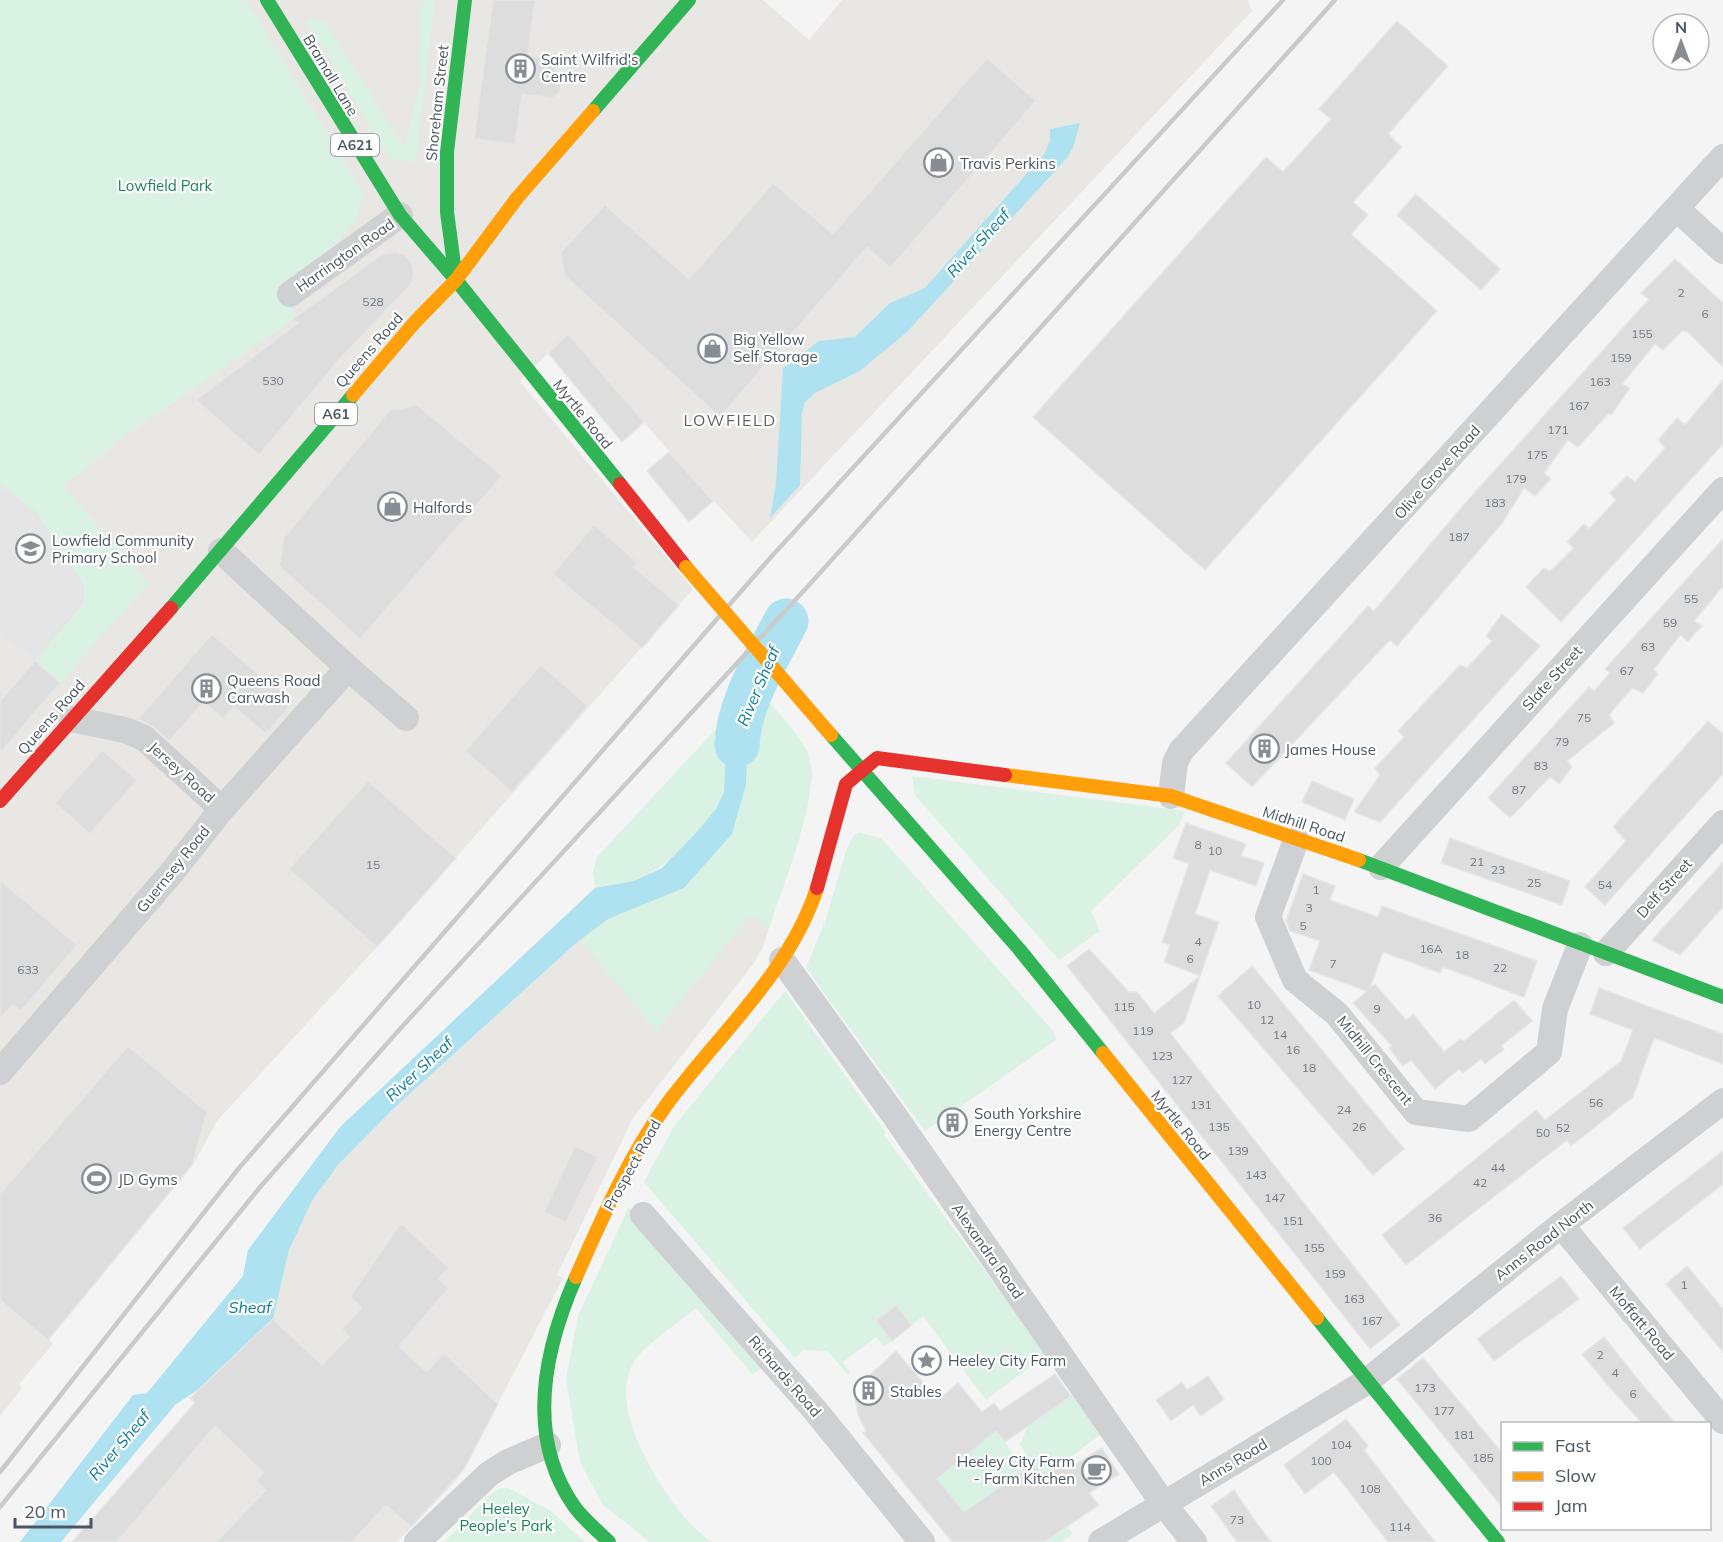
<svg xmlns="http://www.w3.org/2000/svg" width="1723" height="1542" viewBox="0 0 1723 1542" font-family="Mulish,sans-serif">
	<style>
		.commercial { fill: #e8e7e3 }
		.education { fill: #e6e5e6 }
		.green { fill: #d9f2e3 }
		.water { fill: #aee2f0 }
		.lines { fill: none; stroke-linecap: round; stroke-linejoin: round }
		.river { stroke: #aee2f0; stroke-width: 45 }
		.building { fill: #ddddde; stroke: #e5e6e7; stroke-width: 1.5 }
		.street { stroke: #ced0d2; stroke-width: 26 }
		.fast { stroke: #30b455; stroke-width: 14 }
		.slow { stroke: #ff9f0a; stroke-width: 14 }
		.jam { stroke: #e5322d; stroke-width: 14 }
		.rail { stroke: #c9cacc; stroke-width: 4.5 }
		.slow-bridge { stroke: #ff9f0a; stroke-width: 14 }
		.labels { text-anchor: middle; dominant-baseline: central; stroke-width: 4.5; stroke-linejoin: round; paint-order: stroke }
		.number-label { font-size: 12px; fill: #707881 }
		.shield { fill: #fff; stroke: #808990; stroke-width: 1.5 }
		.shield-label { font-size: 14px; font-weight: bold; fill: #4a5661 }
		.poi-label { font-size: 15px; fill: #4a5661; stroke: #fff; text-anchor: start }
		.street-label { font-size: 15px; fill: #4a5661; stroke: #fff }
		.park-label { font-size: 15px; fill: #17864f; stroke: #fff }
		.water-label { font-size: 16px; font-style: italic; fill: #0c7c9b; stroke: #fff }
		.neighbourhood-label { font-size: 16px; letter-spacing: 1.5px; fill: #5f6368; stroke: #fff }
	</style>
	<rect width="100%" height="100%" fill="#f4f4f4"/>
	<g class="commercial">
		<polygon points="246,0 763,0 809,40 842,0 1248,0 1252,11 752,542 681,465 568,334 520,381 693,589 377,947 217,1121 193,1165 49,1340 53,1344 19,1384 22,1388 0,1416 0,753 19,731 0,714 0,633 35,661 147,584 63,486 123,437 293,319 290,292 364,193"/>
		<polygon points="807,750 812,775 806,814 763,947 754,963 633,1118 557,1275 563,1278 464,1469 453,1484 397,1542 72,1542 195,1403 199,1389 273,1319 289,1250 312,1201 338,1165 392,1110 575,944 608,919 684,888"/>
	</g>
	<polygon class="education" points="0,484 38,513 84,585 84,604 35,661 0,633"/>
	<g class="green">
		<polygon points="0,0 246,0 364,193 356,221 291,294 293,319 123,437 63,486 148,584 60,683 35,661 84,604 84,585 35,511 0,484"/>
		<polygon points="426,0 435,0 416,158 412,163 389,158 307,22 316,18 326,23 405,148 420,82 420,9"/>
		<path d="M763,695C777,712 795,729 806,749C826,785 781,891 768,931L757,918L749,917L656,1031L580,940L608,919L684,888L732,834L746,785L748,728Z"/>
		<path d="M728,716C726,737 730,776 723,794C711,827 668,867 636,880C624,885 608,886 595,888L593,872L597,857Z"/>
		<polygon points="912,776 1185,811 1179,825 1091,911 1100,931 1059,960 915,795"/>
		<polygon points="860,833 881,838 1055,1033 1056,1040 925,1131 806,968 826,919 846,851 854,835"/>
		<polygon points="785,991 886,1133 884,1135 1047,1354 986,1400 923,1316 884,1347 876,1337 843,1362 850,1373 848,1375 828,1351 804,1350 795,1358 644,1182 674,1126"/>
		<path d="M629,1207L769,1365L752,1374L696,1308C680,1321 647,1344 636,1359C605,1401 654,1479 681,1513C689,1524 701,1533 711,1542H650L603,1505L580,1462L566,1379L578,1316Z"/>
		<polygon points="1072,1395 1100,1435 1042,1478 1020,1445 1028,1426"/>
		<polygon points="986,1417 1073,1534 1061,1542 984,1542 986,1539 926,1465"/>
		<polygon points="501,1488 508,1488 551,1511 585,1542 444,1542 493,1492"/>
	</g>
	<g class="water">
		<polygon points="1080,123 1073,148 1067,158 907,332 860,371 815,393 805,402 802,412 800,485 770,518 776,484 783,368 819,341 855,337 890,303 925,288 1045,153 1050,140 1050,129"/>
		<polygon points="747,678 763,695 748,728 746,785 732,834 684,888 608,919 575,944 392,1110 338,1165 312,1201 289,1250 273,1319 199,1389 175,1405 61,1542 20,1542 133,1395 147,1393 152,1387 243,1276 248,1250 340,1127 595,888 634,881 662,868 696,833 716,809 724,792 728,716"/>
	</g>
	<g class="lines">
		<path class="river" d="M737,745C739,701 767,659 786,621"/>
	</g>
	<g class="building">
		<polygon points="493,0 535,0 528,56 557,60 556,72 561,82 560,92 553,98 522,94 515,144 474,139"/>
		<polygon points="1397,21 1448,66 1388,134 1402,147 1353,202 1368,215 1351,234 1437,311 1205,570 1033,417 1266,157 1283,172 1331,119 1319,109"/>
		<polygon points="987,58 1036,101 890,268 867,247 720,417 564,275 561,252 605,205 689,279 773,183 833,234"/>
		<polygon points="1416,194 1500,269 1481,290 1397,215"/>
		<polygon points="396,252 406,256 412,263 414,275 411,284 339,360 259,455 196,400 298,323 293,319 383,254"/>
		<polygon points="1675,259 1723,303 1723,367 1688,332 1682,331 1663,350 1655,344 1622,384 1630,388 1611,415 1609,413 1578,447 1568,440 1544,473 1551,479 1535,496 1524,488 1503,522 1397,646 1390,640 1252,787 1226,763 1368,606 1374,611 1461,508 1649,299 1641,293"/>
		<polygon points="568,334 644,422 622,442 548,353"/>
		<polygon points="1723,380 1723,444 1561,622 1526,587 1544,568 1550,571 1574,548 1567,542 1584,524 1589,529 1616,500 1610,493 1627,476 1635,482 1665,448 1658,440 1677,418 1685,425"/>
		<polygon points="417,405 502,476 360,639 279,566 284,538 389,411"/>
		<polygon points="669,452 713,501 689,522 647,471"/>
		<polygon points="594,525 637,562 633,567 679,605 642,648 553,574"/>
		<polygon points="1723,539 1723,586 1694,621 1702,626 1688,641 1680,635 1654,669 1658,674 1643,693 1632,688 1609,715 1614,723 1567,761 1572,767 1559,784 1550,777 1510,818 1488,798 1589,687 1594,691 1610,673 1605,669"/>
		<polygon points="1502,614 1540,646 1380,822 1354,812 1380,775 1375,768 1404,737 1398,731 1460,665 1467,668 1492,641 1486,636"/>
		<polygon points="212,634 273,687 274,685 294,701 266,734 234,707 223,719 204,702 169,741 154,727 138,719"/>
		<polygon points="35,661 60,683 0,753 0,701"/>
		<polygon points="541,665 588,706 512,792 465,751"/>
		<polygon points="1708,721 1723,734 1723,774 1605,905 1585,887 1626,841 1613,827"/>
		<polygon points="102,750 137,780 90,834 55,803"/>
		<polygon points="368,781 456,858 377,947 289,869"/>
		<polygon points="1312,781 1354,799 1345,820 1302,802"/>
		<polygon points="1186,823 1246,844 1241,856 1264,863 1256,886 1210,870 1195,914 1219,922 1200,976 1164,962 1170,945 1162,942 1189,864 1173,858"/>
		<polygon points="1450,838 1570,881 1562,905 1441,863"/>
		<polygon points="1723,862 1723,907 1680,955 1652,940"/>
		<polygon points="1303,874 1335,886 1330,900 1378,917 1382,906 1537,961 1524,997 1443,967 1440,973 1383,952 1370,988 1375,984 1406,1020 1413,1014 1444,1052 1460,1039 1464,1041 1514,1000 1532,1021 1501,1046 1504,1049 1485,1064 1481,1059 1463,1073 1459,1069 1435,1089 1411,1060 1403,1066 1389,1048 1392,1046 1353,1003 1367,991 1309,970 1320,941 1290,931 1286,921"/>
		<polygon points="0,880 77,945 21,1011 13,1004 0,1018"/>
		<polygon points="1089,949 1129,992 1137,992 1154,1013 1200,976 1184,1023 1170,1033 1400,1325 1370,1349 1067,966"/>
		<polygon points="1252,966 1404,1149 1373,1175 1218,996"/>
		<polygon points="1599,988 1723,1034 1723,1064 1654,1038 1633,1097 1571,1146 1567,1140 1406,1265 1382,1235 1536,1110 1545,1120 1621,1061 1633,1030 1590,1014"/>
		<polygon points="128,1046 207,1112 192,1165 48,1340 0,1300 0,1194"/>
		<polygon points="575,1146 598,1157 566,1222 544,1212"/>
		<polygon points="1723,1151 1723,1184 1640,1249 1623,1228"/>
		<polygon points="401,1223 449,1268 438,1279 449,1288 399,1346 426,1372 444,1353 498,1404 464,1469 411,1527 386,1505 352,1542 216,1542 266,1490 256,1481 264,1473 215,1426 117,1542 72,1542 195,1403 190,1398 273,1319 322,1365 349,1337 342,1329 362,1308 350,1297"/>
		<polygon points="1687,1266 1723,1309 1723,1352 1666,1284"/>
		<polygon points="1561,1276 1579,1299 1494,1361 1477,1339"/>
		<polygon points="896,1305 912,1325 892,1341 876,1321"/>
		<polygon points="1604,1337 1644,1387 1676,1424 1643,1424 1611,1389 1582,1354"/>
		<polygon points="896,1351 938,1400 958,1383 982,1412 994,1403 1000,1411 1055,1374 1071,1396 1005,1442 996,1431 937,1479 964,1512 1033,1464 1042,1478 1068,1459 1073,1466 1102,1448 1119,1474 1089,1493 1099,1505 1044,1542 952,1542 863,1433 866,1431 858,1415 855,1397 859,1385"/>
		<polygon points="1423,1358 1503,1454 1503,1508 1397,1379"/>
		<polygon points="1208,1376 1224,1399 1201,1416 1193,1405 1171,1421 1156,1400 1182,1382 1187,1390"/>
		<polygon points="1346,1419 1368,1446 1364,1450 1435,1542 1388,1542 1334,1472 1305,1494 1284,1465"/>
		<polygon points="1234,1490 1253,1518 1271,1542 1237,1542 1211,1506"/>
	</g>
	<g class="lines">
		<g class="street">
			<polyline points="1677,209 1723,251"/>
			<polyline points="290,294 400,215"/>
			<polyline points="221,551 348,668"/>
			<polyline points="71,719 125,730 144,738 222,809"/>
			<polyline points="1171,796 1175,763 1181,751 1723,157"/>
			<polyline points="1296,840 1268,917 1295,980 1337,1014 1416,1112 1469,1119 1549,1052 1555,1009 1580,945"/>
			<polyline points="1381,867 1723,490"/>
			<polyline points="1606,953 1723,823"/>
			<polyline points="782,960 894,1115 1163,1503 1194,1542"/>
			<polyline points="0,1072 173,871 222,809 348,668 406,718"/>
			<polyline points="643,1215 814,1409 922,1542"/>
			<polyline points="1561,1225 1723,1421"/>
			<polyline points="417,1542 489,1474 508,1462 548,1445"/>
			<polyline points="1101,1542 1366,1382 1561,1225 1723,1101"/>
		</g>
		<g class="fast">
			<polyline points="267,0 400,215 456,280"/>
			<polyline points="465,0 447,152 447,212 456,280 620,484"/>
			<polyline points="593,111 689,0"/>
			<polyline points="171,608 353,395"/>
			<polyline points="831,735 1019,949 1103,1053"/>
			<polyline points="1359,860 1723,997"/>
			<path d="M576,1277C544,1350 525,1436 574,1506C583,1519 597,1530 609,1542"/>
			<polyline points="1317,1318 1498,1542"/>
		</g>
		<g class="slow">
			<polyline points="353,395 415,322 456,280 517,198 593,111"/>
			<polyline points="1005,775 1171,796 1359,860"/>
			<polyline points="1103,1053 1317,1318"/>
			<path d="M576,1277C602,1218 629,1156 667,1104C719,1034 790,972 817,888"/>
		</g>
		<g class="jam">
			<polyline points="620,484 686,567"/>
			<polyline points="0,801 171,608"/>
			<polyline points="817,888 846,784 877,758 1005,775"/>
		</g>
		<g class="rail">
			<polyline points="0,1472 239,1168 771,557 1283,0"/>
			<polyline points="0,1507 261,1186 399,1030 810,584 1335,0"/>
		</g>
		<polyline class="slow-bridge" points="686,567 831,735"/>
	</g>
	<defs>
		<symbol id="building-ring" viewBox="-11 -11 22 22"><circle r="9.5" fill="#fff" stroke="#868d94" stroke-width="1.5"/><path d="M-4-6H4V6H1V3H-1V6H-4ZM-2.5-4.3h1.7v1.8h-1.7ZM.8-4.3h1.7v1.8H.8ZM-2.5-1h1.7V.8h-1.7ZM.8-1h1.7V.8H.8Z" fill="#868d94"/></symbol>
		<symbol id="shop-ring" viewBox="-11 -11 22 22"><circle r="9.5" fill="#fff" stroke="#868d94" stroke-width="1.5"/><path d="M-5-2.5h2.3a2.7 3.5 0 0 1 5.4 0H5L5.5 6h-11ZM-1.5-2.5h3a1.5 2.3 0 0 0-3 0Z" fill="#868d94"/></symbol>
		<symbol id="school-ring" viewBox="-11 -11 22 22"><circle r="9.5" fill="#fff" stroke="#868d94" stroke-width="1.5"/><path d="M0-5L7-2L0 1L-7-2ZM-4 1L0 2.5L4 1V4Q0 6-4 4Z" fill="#868d94"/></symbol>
		<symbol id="stadium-ring" viewBox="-11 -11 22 22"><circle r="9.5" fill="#fff" stroke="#868d94" stroke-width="1.5"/><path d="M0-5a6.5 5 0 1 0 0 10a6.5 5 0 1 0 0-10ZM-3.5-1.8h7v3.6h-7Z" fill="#868d94"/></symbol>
		<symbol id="sight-ring" viewBox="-11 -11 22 22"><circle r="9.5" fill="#fff" stroke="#868d94" stroke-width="1.5"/><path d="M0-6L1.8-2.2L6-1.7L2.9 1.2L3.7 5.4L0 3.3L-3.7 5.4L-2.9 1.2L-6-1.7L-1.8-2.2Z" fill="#868d94"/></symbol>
		<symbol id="cafe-ring" viewBox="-11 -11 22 22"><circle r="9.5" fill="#fff" stroke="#868d94" stroke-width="1.5"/><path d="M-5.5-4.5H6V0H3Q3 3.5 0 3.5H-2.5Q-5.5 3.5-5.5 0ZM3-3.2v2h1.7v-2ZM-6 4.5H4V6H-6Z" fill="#868d94"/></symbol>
	</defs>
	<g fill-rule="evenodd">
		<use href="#building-ring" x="504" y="52" width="33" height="33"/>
		<use href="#shop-ring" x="922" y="146" width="33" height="33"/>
		<use href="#shop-ring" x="696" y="332" width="33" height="33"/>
		<use href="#shop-ring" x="376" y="490" width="33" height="33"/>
		<use href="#school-ring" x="14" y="532" width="33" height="33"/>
		<use href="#building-ring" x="190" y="672" width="33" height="33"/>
		<use href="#building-ring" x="1248" y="732" width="33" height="33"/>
		<use href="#building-ring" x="936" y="1106" width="33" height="33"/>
		<use href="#stadium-ring" x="80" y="1162" width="33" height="33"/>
		<use href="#sight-ring" x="910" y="1344" width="33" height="33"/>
		<use href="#building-ring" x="852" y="1374" width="33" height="33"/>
		<use href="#cafe-ring" x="1080" y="1454" width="33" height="33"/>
	</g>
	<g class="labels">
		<g class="number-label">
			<text x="1681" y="292">2</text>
			<text x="373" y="301">528</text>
			<text x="1705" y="313">6</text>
			<text x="1642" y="333">155</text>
			<text x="1621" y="357">159</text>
			<text x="273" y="380">530</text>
			<text x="1600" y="381">163</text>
			<text x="1579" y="405">167</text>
			<text x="1558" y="429">171</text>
			<text x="1537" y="454">175</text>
			<text x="1516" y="478">179</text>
			<text x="1495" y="502">183</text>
			<text x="1459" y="536">187</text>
			<text x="1691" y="598">55</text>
			<text x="1670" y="622">59</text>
			<text x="1648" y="646">63</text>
			<text x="1627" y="670">67</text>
			<text x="1584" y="717">75</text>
			<text x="1562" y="741">79</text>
			<text x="1541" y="765">83</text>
			<text x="1519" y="789">87</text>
			<text x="1198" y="844">8</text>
			<text x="1215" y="850">10</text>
			<text x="1477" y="861">21</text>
			<text x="373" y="864">15</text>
			<text x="1498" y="869">23</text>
			<text x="1534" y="882">25</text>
			<text x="1605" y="884">54</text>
			<text x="1316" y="889">1</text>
			<text x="1309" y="907">3</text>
			<text x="1303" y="925">5</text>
			<text x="1198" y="941">4</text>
			<text x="1431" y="948">16A</text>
			<text x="1462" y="954">18</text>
			<text x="1190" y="958">6</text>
			<text x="1333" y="963">7</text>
			<text x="1500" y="967">22</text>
			<text x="28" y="969">633</text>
			<text x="1254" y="1004">10</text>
			<text x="1124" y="1006">115</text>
			<text x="1377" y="1008">9</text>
			<text x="1267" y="1019">12</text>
			<text x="1143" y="1030">119</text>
			<text x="1280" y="1034">14</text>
			<text x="1293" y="1049">16</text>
			<text x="1162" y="1055">123</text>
			<text x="1309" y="1067">18</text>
			<text x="1182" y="1079">127</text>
			<text x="1596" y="1102">56</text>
			<text x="1201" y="1104">131</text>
			<text x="1344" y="1109">24</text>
			<text x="1219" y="1126">135</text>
			<text x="1359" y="1126">26</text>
			<text x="1563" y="1127">52</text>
			<text x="1543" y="1132">50</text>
			<text x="1238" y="1150">139</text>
			<text x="1498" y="1167">44</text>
			<text x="1256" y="1174">143</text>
			<text x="1480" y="1182">42</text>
			<text x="1275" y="1197">147</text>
			<text x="1435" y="1217">36</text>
			<text x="1293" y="1220">151</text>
			<text x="1314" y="1247">155</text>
			<text x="1335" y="1273">159</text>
			<text x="1684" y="1284">1</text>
			<text x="1354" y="1298">163</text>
			<text x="1372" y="1320">167</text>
			<text x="1600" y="1354">2</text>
			<text x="1615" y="1372">4</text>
			<text x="1425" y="1387">173</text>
			<text x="1633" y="1393">6</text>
			<text x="1444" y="1410">177</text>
			<text x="1464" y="1434">181</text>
			<text x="1341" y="1444">104</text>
			<text x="1483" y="1457">185</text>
			<text x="1321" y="1460">100</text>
			<text x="1370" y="1488">108</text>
			<text x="1237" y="1519">73</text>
			<text x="1400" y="1526">114</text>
		</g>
		<g class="shield">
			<rect x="331" y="134" width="48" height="22" rx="4.5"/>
			<rect x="315" y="403" width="42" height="22" rx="4.5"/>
		</g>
		<g class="shield-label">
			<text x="355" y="145">A621</text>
			<text x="336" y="414">A61</text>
		</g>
		<g class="poi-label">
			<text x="541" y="59">Saint Wilfrid's<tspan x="541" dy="17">Centre</tspan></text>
			<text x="960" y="163">Travis Perkins</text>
			<text x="733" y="339">Big Yellow<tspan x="733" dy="17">Self Storage</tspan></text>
			<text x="413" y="507">Halfords</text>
			<text x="52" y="540">Lowfield Community<tspan x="52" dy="17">Primary School</tspan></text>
			<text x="227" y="680">Queens Road<tspan x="227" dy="17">Carwash</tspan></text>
			<text x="1285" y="749">James House</text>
			<text x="974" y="1113">South Yorkshire<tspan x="974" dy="17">Energy Centre</tspan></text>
			<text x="118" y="1179">JD Gyms</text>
			<text x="948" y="1360">Heeley City Farm</text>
			<text x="890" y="1391">Stables</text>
			<text x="1075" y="1461" text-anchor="end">Heeley City Farm<tspan x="1075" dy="17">- Farm Kitchen</tspan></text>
		</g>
		<g class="street-label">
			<text transform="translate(331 75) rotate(59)">Bramall Lane</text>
			<text transform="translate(437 103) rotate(-84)">Shoreham Street</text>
			<text transform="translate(345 255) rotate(-35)">Harrington Road</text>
			<text transform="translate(369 350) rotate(-49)">Queens Road</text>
			<text transform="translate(583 414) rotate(51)">Myrtle Road</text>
			<text transform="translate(1437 472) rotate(-48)">Olive Grove Road</text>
			<text transform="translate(1552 678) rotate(-48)">Slate Street</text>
			<text transform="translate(51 717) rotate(-49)">Queens Road</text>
			<text transform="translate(182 772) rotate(42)">Jersey Road</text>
			<text transform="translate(1304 824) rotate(18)">Midhill Road</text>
			<text transform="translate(173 869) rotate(-51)">Guernsey Road</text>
			<text transform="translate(1664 888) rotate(-48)">Delf Street</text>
			<text transform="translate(1375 1060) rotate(51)">Midhill Crescent</text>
			<text transform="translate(1181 1125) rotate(51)">Myrtle Road</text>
			<text transform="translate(632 1165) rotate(-61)">Prospect Road</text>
			<text transform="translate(1544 1240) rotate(-38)">Anns Road North</text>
			<text transform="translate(988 1251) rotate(55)">Alexandra Road</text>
			<text transform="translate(1642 1323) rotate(50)">Moffatt Road</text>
			<text transform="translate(785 1376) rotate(49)">Richards Road</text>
			<text transform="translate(1233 1462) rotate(-31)">Anns Road</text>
		</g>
		<g class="park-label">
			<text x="165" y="185">Lowfield Park</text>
			<text x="506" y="1508">Heeley<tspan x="506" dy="17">People's Park</tspan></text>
		</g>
		<g class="water-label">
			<text transform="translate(978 243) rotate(-48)">River Sheaf</text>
			<text transform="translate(758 686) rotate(-67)">River Sheaf</text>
			<text transform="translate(419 1069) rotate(-43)">River Sheaf</text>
			<text x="250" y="1307">Sheaf</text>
			<text transform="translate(119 1445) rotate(-50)">River Sheaf</text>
		</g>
		<g class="neighbourhood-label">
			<text x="730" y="420">LOWFIELD</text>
		</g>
	</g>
	<rect x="1501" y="1422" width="210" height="108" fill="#ffffff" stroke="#b7bbc0" stroke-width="1.5"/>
	<rect x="1513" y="1442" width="30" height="9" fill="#30b455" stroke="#b7bbc0" stroke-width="1.5"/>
	<text x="1555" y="1452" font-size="18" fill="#4a5661">Fast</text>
	<rect x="1513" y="1472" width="30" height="9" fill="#ff9f0a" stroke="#b7bbc0" stroke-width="1.5"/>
	<text x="1555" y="1482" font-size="18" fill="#4a5661">Slow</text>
	<rect x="1513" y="1502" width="30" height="9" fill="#e5322d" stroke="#b7bbc0" stroke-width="1.5"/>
	<text x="1555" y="1512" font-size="18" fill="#4a5661">Jam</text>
	<g transform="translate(1681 42)"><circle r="28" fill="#ffffff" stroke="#b7bbc0" stroke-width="1.5"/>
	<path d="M0-4.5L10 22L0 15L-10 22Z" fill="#868d94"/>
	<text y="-9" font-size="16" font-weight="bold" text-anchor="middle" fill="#4a5661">N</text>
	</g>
	<path d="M15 1518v9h76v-9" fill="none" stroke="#4a5661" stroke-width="3"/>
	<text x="24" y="1518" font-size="18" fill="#4a5661" stroke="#ffffff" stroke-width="4.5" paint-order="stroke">20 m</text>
</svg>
